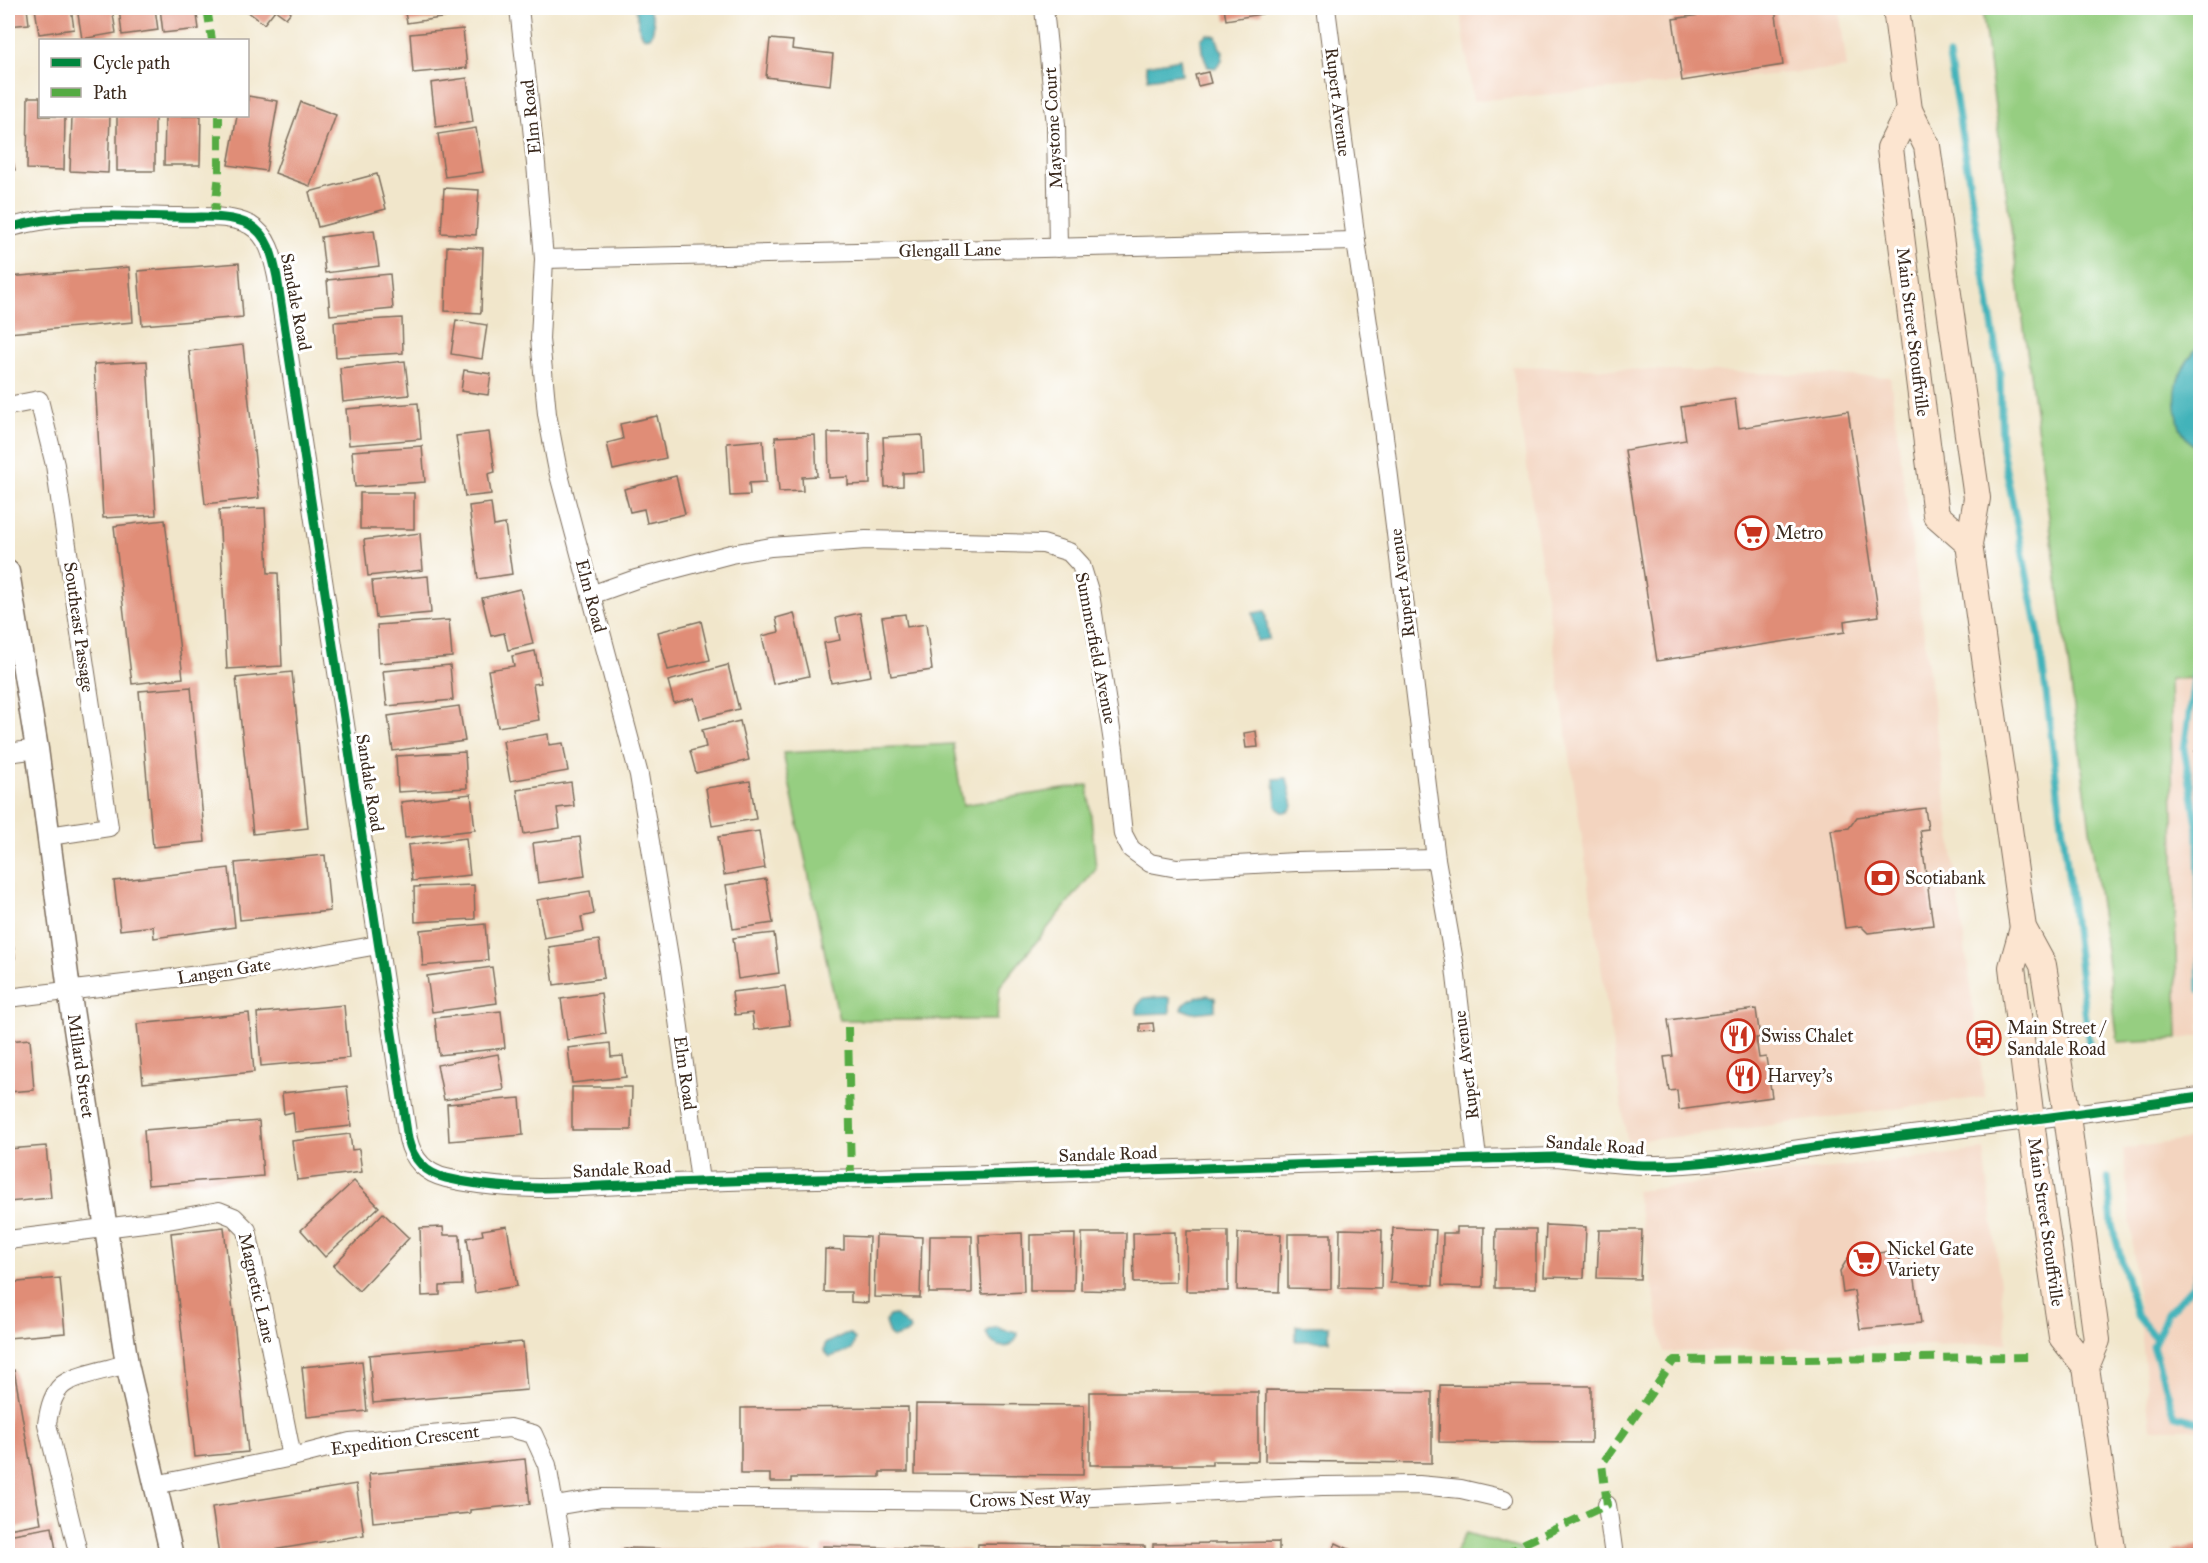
<svg xmlns="http://www.w3.org/2000/svg" width="2208" height="1563" viewBox="0 0 2208 1563" font-family="'IM FELL Great Primer',serif">
	<style>
		.built { fill: #f3d4bf }
		.green { fill: #96ce81; stroke: #687c50; stroke-width: 1.5 }
		.water { fill: #42b3ba; stroke: #3e6e6c; stroke-width: 1.5 }
		.lines { fill: none; stroke-linecap: round; stroke-linejoin: round }
		.stream { stroke: #42b3ba; stroke-width: 7 }
		.building { fill: #e08d77 }
		.minor-casing { stroke: #7b6c5b; stroke-width: 20 }
		.tertiary-casing { stroke: #7b6c5b; stroke-width: 25 }
		.secondary-casing { stroke: #7b6c5b; stroke-width: 28 }
		.minor { stroke: #fff; stroke-width: 18 }
		.tertiary { stroke: #fff; stroke-width: 22 }
		.secondary { stroke: #fce5d0; stroke-width: 26 }
		.quiet { stroke: #55ab43; stroke-width: 8; stroke-dasharray: 15 8; stroke-linecap: butt }
		.cycleway-casing { stroke: #fff; stroke-width: 13 }
		.cycleway { stroke: #00873e; stroke-width: 9 }
		.labels { text-anchor: middle; dominant-baseline: central; stroke-width: 6; stroke-linejoin: round; paint-order: stroke }
		.street-label { font-size: 18px; fill: #3b2a1e; stroke: #fff }
		.poi-label { font-size: 18px; fill: #3b2a1e; stroke: #fff; text-anchor: start }
	</style>
	<rect width="100%" height="100%" fill="#fff"/>
	<filter id="ink" filterUnits="userSpaceOnUse"><feTurbulence type="fractalNoise" baseFrequency=".0167" numOctaves="2"/><feDisplacementMap in="SourceGraphic" scale="12" xChannelSelector="R" yChannelSelector="G"/><feConvolveMatrix kernelMatrix="1 2 1 2 8 2 1 2 1" color-interpolation-filters="sRGB"/></filter>
	<filter id="wash" filterUnits="userSpaceOnUse"><feTurbulence type="fractalNoise" baseFrequency=".008" numOctaves="4" result="noise"/><feDisplacementMap in="SourceGraphic" scale="24" xChannelSelector="R" yChannelSelector="G"/><feGaussianBlur stdDeviation="1.35" result="paint"/><feColorMatrix in="noise" values="0 0 0 0 0 0 0 0 0 0 0 0 0 0 0 0 0 1.4 0 .05"/><feComposite in="paint" operator="in"/></filter>
	<g filter="url(#wash)">
		<rect width="100%" height="100%" fill="#f1e6cb"/>
		<g class="built">
			<polygon points="1460,8 1839,8 1847,68 1473,101"/>
			<polygon points="1512,366 1890,377 1985,1097 1697,1135 1627,1141"/>
			<polygon points="2200,678 2200,1036 2178,1039 2170,679"/>
			<polygon points="2200,1138 2200,1429 2151,1429 2123,1149"/>
			<polygon points="1984,1150 2007,1343 1664,1352 1636,1191"/>
		</g>
		<g class="green">
			<polygon points="1982,8 2200,8 2200,678 2170,679 2178,1039 2118,1042"/>
			<polygon points="953,744 963,805 1088,785 1096,869 1000,986 997,1020 839,1020 783,753"/>
			<polygon points="1466,1533 1521,1549 1522,1555 1454,1555"/>
		</g>
		<g class="water">
			<path d="M639,8H647C654,15 656,29 650,37H645L640,33L636,10Z"/>
			<polygon points="1207,34 1216,36 1220,48 1223,51 1222,61 1216,68 1208,67 1202,52 1201,39"/>
			<polygon points="1180,59 1182,74 1148,79 1146,65"/>
			<path d="M2200,343V451C2182,436 2179,431 2176,407C2173,378 2184,365 2200,343Z"/>
			<polygon points="1265,611 1269,639 1257,641 1253,613"/>
			<polygon points="1287,778 1293,806 1288,812 1282,812 1276,806 1274,779"/>
			<path d="M1209,995L1215,998V1010L1212,1011L1192,1013L1182,1009C1184,998 1200,997 1209,995Z"/>
			<polygon points="1167,997 1170,999 1170,1013 1137,1014 1137,1006 1144,998"/>
			<polygon points="894,1315 909,1327 910,1330 906,1334 894,1338 889,1335 885,1322 889,1316"/>
			<rect x="1296" y="1326" width="33" height="15"/>
			<path d="M997,1327L1003,1330L1017,1332L1018,1335C1011,1353 993,1349 986,1333L988,1330Z"/>
			<polygon points="845,1334 850,1334 855,1339 852,1350 830,1357 824,1351 825,1344"/>
		</g>
		<g class="lines">
			<g class="stream">
				<polyline points="1949,56 2000,374 2002,449 2039,636 2089,1044"/>
				<polyline points="2200,651 2198,651 2184,749 2198,829 2200,990"/>
				<polyline points="2108,1178 2112,1225 2136,1314 2156,1339"/>
				<polyline points="2200,1264 2193,1286 2167,1314 2153,1346 2175,1416 2200,1422"/>
			</g>
		</g>
		<g id="blocks">
			<g class="building">
				<polygon points="8,8 27,8 29,24 8,26"/>
				<polygon points="35,8 71,8 74,29 39,34"/>
				<polygon points="77,8 112,8 116,33 82,39"/>
				<polygon points="119,8 155,8 158,30 122,35"/>
				<polygon points="160,8 196,8 199,29 163,33"/>
				<polygon points="243,8 294,8 286,18 275,10 264,24"/>
				<polygon points="404,8 460,8 461,15 407,23"/>
				<polygon points="1224,8 1261,8 1262,14 1226,20"/>
				<polygon points="1747,8 1775,8 1783,65 1682,81 1673,19"/>
				<polygon points="463,29 467,68 413,73 410,34"/>
				<polygon points="770,39 793,41 792,49 833,54 830,85 766,77"/>
				<polygon points="1208,72 1211,83 1198,86 1195,75"/>
				<polygon points="467,78 473,122 436,127 431,83"/>
				<polygon points="248,96 278,101 266,171 228,165 237,116 248,116"/>
				<polygon points="28,97 40,97 40,116 65,116 64,170 27,169"/>
				<polygon points="301,102 336,115 310,186 275,173"/>
				<polygon points="72,116 110,116 108,173 70,171"/>
				<rect x="117" y="116" width="38" height="55"/>
				<polygon points="165,116 201,116 200,165 164,165"/>
				<polygon points="476,128 483,172 445,177 438,134"/>
				<polygon points="8,142 15,170 8,171"/>
				<polygon points="377,174 386,209 318,227 309,192"/>
				<polygon points="444,188 479,190 476,235 441,233"/>
				<polygon points="374,230 379,266 325,273 321,237"/>
				<polygon points="447,246 483,248 481,313 445,311"/>
				<polygon points="239,263 243,317 142,325 138,271"/>
				<polygon points="129,267 133,322 8,333 8,277"/>
				<polygon points="390,274 393,309 330,315 327,280"/>
				<polygon points="402,318 403,353 336,357 334,322"/>
				<polygon points="456,320 487,325 482,359 451,354"/>
				<polygon points="243,345 259,498 205,504 189,351"/>
				<polygon points="147,361 156,515 103,518 94,364"/>
				<polygon points="405,361 409,395 343,402 340,368"/>
				<polygon points="464,370 491,374 488,395 461,391"/>
				<polygon points="1735,399 1739,428 1848,411 1879,616 1844,621 1845,632 1657,661 1625,450 1686,440 1681,407"/>
				<polygon points="418,403 421,439 349,445 346,409"/>
				<polygon points="657,416 666,458 613,470 607,443 623,439 620,424"/>
				<polygon points="489,432 495,472 488,474 491,494 465,497 456,436"/>
				<polygon points="869,432 870,484 848,485 848,477 829,478 828,433"/>
				<polygon points="815,435 817,476 802,477 803,491 779,492 775,437"/>
				<polygon points="922,435 924,472 903,473 903,486 885,487 883,437"/>
				<polygon points="763,440 766,482 749,483 750,495 730,496 727,443"/>
				<polygon points="422,446 425,482 355,487 352,451"/>
				<polygon points="676,476 685,514 647,523 644,509 630,512 624,489"/>
				<rect x="360" y="493" width="54" height="36"/>
				<polygon points="491,503 494,526 505,524 512,574 478,579 469,506"/>
				<polygon points="265,508 268,573 278,573 282,666 227,669 219,510"/>
				<polygon points="165,520 183,678 132,684 114,526"/>
				<polygon points="420,533 423,570 368,576 364,540"/>
				<polygon points="428,576 431,613 376,618 372,581"/>
				<polygon points="520,589 533,644 508,650 504,633 491,636 482,598"/>
				<polygon points="794,613 809,676 773,684 762,636 779,632 776,618"/>
				<polygon points="860,613 871,676 831,683 824,643 840,640 836,618"/>
				<polygon points="905,614 907,627 926,624 932,670 891,676 882,617"/>
				<polygon points="449,620 452,657 379,663 377,625"/>
				<polygon points="701,621 710,660 668,670 658,632"/>
				<polygon points="535,651 541,683 533,684 539,720 498,727 488,670 514,666 512,656"/>
				<polygon points="450,665 453,700 387,706 383,671"/>
				<polygon points="728,665 739,709 700,719 694,698 674,703 668,681"/>
				<polygon points="292,672 308,828 253,834 236,678"/>
				<polygon points="191,687 205,842 153,847 139,691"/>
				<polygon points="459,706 465,741 393,751 388,716"/>
				<polygon points="740,721 749,760 696,773 690,751 706,747 702,730"/>
				<polygon points="1256,731 1258,747 1246,748 1244,733"/>
				<polygon points="548,734 549,745 563,743 568,771 510,781 503,741"/>
				<polygon points="2200,750 2200,783 2199,783 2195,751"/>
				<polygon points="465,752 467,788 398,792 396,756"/>
				<polygon points="750,781 756,819 712,826 706,788"/>
				<polygon points="571,782 574,806 557,808 560,828 524,834 517,790"/>
				<polygon points="471,794 475,830 405,838 401,802"/>
				<polygon points="1925,808 1928,829 1920,830 1933,925 1868,933 1861,926 1845,928 1831,830 1849,828 1857,817"/>
				<polygon points="759,831 765,868 724,875 718,837"/>
				<polygon points="580,837 585,876 538,883 533,843"/>
				<polygon points="466,838 470,875 412,881 408,845"/>
				<polygon points="325,855 330,911 240,920 235,863"/>
				<polygon points="229,868 235,927 154,938 153,926 120,930 114,881"/>
				<polygon points="766,879 773,923 733,929 726,885"/>
				<polygon points="474,885 475,919 415,922 414,887"/>
				<polygon points="590,891 594,914 581,917 584,931 544,938 537,900"/>
				<polygon points="8,907 15,958 8,959"/>
				<polygon points="485,924 488,960 423,966 420,930"/>
				<polygon points="774,933 779,973 738,979 733,938"/>
				<polygon points="599,940 604,978 554,985 549,947"/>
				<polygon points="492,967 497,1003 432,1012 427,976"/>
				<polygon points="785,986 790,1025 754,1030 752,1013 735,1015 732,992"/>
				<polygon points="601,993 606,1034 567,1040 561,999"/>
				<polygon points="344,1005 349,1058 261,1066 257,1013"/>
				<polygon points="1756,1009 1760,1038 1756,1038 1759,1058 1766,1057 1772,1097 1679,1110 1677,1090 1669,1091 1664,1057 1673,1056 1668,1020"/>
				<polygon points="501,1011 505,1048 439,1055 435,1018"/>
				<polygon points="249,1013 254,1072 143,1083 137,1024"/>
				<polygon points="1153,1023 1154,1031 1140,1032 1140,1024"/>
				<polygon points="30,1039 34,1090 8,1092 8,1041"/>
				<polygon points="610,1043 611,1057 623,1056 626,1077 572,1083 568,1048"/>
				<polygon points="498,1054 504,1090 444,1100 437,1065"/>
				<polygon points="347,1086 351,1126 295,1132 293,1112 284,1114 282,1093"/>
				<polygon points="572,1087 632,1087 631,1130 572,1130"/>
				<polygon points="520,1098 523,1135 449,1141 447,1104"/>
				<polygon points="259,1121 263,1176 148,1185 144,1130"/>
				<polygon points="350,1134 352,1150 359,1149 362,1172 297,1180 292,1141"/>
				<polygon points="46,1146 51,1198 8,1202 8,1149"/>
				<polygon points="354,1181 379,1207 325,1257 301,1230"/>
				<polygon points="383,1213 409,1238 359,1291 333,1266"/>
				<polygon points="1546,1225 1586,1227 1584,1278 1544,1277"/>
				<polygon points="507,1226 517,1286 475,1293 467,1238 483,1235 482,1230"/>
				<polygon points="224,1227 248,1452 195,1457 171,1233"/>
				<polygon points="443,1227 444,1235 460,1235 462,1285 440,1286 440,1295 422,1296 420,1228"/>
				<polygon points="1457,1227 1484,1227 1483,1287 1442,1286 1443,1233 1457,1233"/>
				<polygon points="1393,1228 1436,1230 1433,1285 1390,1283"/>
				<polygon points="1340,1229 1382,1230 1381,1289 1339,1288"/>
				<polygon points="1496,1229 1536,1229 1536,1288 1495,1288"/>
				<polygon points="1599,1230 1642,1230 1640,1279 1597,1278"/>
				<polygon points="1187,1231 1228,1231 1228,1291 1186,1291"/>
				<polygon points="1175,1232 1176,1282 1134,1283 1133,1233"/>
				<polygon points="1022,1233 1024,1292 982,1294 979,1235"/>
				<polygon points="1082,1233 1126,1233 1125,1291 1081,1290"/>
				<polygon points="1238,1233 1281,1234 1279,1292 1237,1290"/>
				<polygon points="1075,1234 1074,1291 1030,1291 1030,1235"/>
				<polygon points="1288,1234 1331,1234 1331,1289 1288,1288"/>
				<polygon points="876,1235 922,1237 920,1298 874,1297"/>
				<polygon points="844,1236 869,1237 868,1303 851,1302 851,1292 824,1292 825,1249 844,1250"/>
				<polygon points="930,1236 972,1236 972,1293 929,1293"/>
				<polygon points="1898,1250 1902,1274 1914,1272 1921,1323 1860,1329 1854,1291 1843,1293 1840,1271 1848,1258"/>
				<polygon points="60,1278 65,1333 8,1338 8,1283"/>
				<polygon points="523,1342 527,1390 373,1403 369,1355"/>
				<polygon points="362,1361 367,1411 307,1417 302,1367"/>
				<polygon points="14,1370 41,1523 8,1529 8,1372"/>
				<polygon points="1440,1385 1591,1386 1591,1443 1439,1442"/>
				<polygon points="1266,1390 1432,1392 1432,1463 1265,1461"/>
				<polygon points="1090,1392 1258,1392 1258,1461 1212,1461 1212,1465 1090,1465"/>
				<polygon points="916,1404 1084,1405 1083,1475 915,1474"/>
				<polygon points="908,1407 908,1472 880,1472 880,1477 791,1478 791,1482 770,1482 770,1474 741,1474 741,1408"/>
				<polygon points="525,1459 530,1504 470,1510 470,1513 373,1522 369,1474"/>
				<polygon points="356,1484 364,1535 237,1556 219,1556 212,1507"/>
				<polygon points="52,1527 57,1556 8,1556 8,1535"/>
				<polygon points="1279,1542 1279,1556 1153,1556 1153,1544"/>
				<polygon points="1336,1543 1363,1556 1330,1556"/>
				<polygon points="978,1544 1145,1546 1145,1556 977,1556"/>
				<polygon points="2200,1545 2200,1556 2174,1556 2173,1550"/>
				<polygon points="823,1546 969,1550 969,1556 822,1556"/>
				<polygon points="624,1548 813,1552 813,1556 624,1556"/>
			</g>
		</g>
	</g>
	<g filter="url(#ink)">
		<use href="#blocks" fill-opacity="0" stroke="#7b6c5b" stroke-width="1.5"/>
		<g class="lines">
			<defs>
				<g id="minor">
					<polyline points="519,8 536,164 544,259 540,339 547,414 558,471 639,775 671,969 700,1181"/>
					<polyline points="1044,8 1056,125 1058,248"/>
					<polyline points="1326,8 1356,241 1382,420 1436,859 1455,967 1477,1159"/>
					<path d="M8,228C64,212 120,216 177,217C200,218 229,214 250,225C269,236 273,258 277,277L408,1139C413,1160 425,1173 446,1178C504,1192 563,1188 622,1185C669,1183 716,1181 763,1180C1027,1176 1291,1164 1556,1157C1588,1160 1622,1166 1655,1165C1719,1165 1782,1150 1845,1143C1964,1129 2082,1113 2200,1097"/>
					<polyline points="544,259 1356,241"/>
					<polyline points="8,406 39,400 55,465 109,827 49,836"/>
					<polyline points="591,595 636,579 731,554 771,547 866,540 1043,544 1069,552 1081,565 1090,594 1114,749 1123,834 1131,849 1150,863 1177,868 1296,862 1436,859"/>
					<polyline points="8,753 37,749"/>
					<polyline points="8,998 232,971 378,945"/>
					<polyline points="8,1240 168,1220 219,1211 234,1217 247,1230 292,1457"/>
					<polyline points="155,1485 292,1457 350,1442 510,1428 533,1434 547,1465 563,1556"/>
					<polyline points="1607,1505 1614,1556"/>
					<polyline points="555,1506 602,1498 1011,1501 1322,1486 1419,1485 1461,1489 1504,1499"/>
					<path d="M79,1556L47,1424C49,1410 53,1389 67,1382C81,1374 110,1369 127,1364"/>
				</g>
				<polyline id="tertiary" points="8,572 37,749 69,990 127,1364 172,1556"/>
				<g id="secondary">
					<polyline points="1896,8 1909,110 1927,146 1977,498 1969,544 2023,928 2043,965 2067,1116 2097,1340 2086,1367"/>
					<polyline points="1909,110 1890,148 1936,515 1969,544"/>
					<polyline points="2023,928 2012,967 2037,1168 2062,1337 2086,1367 2113,1556"/>
				</g>
			</defs>
			<use href="#minor" class="minor-casing"/>
			<use href="#tertiary" class="tertiary-casing"/>
			<use href="#secondary" class="secondary-casing"/>
			<use href="#minor" class="minor"/>
			<use href="#tertiary" class="tertiary"/>
			<use href="#secondary" class="secondary"/>
			<g class="quiet">
				<polyline points="207,8 212,40"/>
				<polyline points="214,218 219,174 219,116"/>
				<polyline points="848,1027 851,1179"/>
				<polyline points="1504,1556 1525,1543 1607,1505 1602,1464 1674,1360 2029,1357"/>
			</g>
			<defs>
				<path id="cycleway" d="M8,228C64,212 120,216 177,217C200,218 229,214 250,225C269,236 273,258 277,277L408,1139C413,1160 425,1173 446,1178C504,1192 563,1188 622,1185C669,1183 716,1181 763,1180C1027,1176 1291,1164 1556,1157C1588,1160 1622,1166 1655,1165C1719,1165 1782,1150 1845,1143C1964,1129 2082,1113 2200,1097"/>
			</defs>
			<use href="#cycleway" class="cycleway-casing"/>
			<use href="#cycleway" class="cycleway"/>
		</g>
	</g>
	<defs>
		<symbol id="supermarket-ring" viewBox="-11 -11 22 22"><circle r="9.5" fill="#fff" stroke="#c8321e" stroke-width="1.5"/><path d="M-6-5.5h2.5l.6 2H6L4.5 2H-2.5L-4.4-4H-6ZM-1.5 3.2a1.3 1.3 0 1 0 .1 0ZM3 3.2a1.3 1.3 0 1 0 .1 0Z" fill="#c8321e"/></symbol>
		<symbol id="bank-ring" viewBox="-11 -11 22 22"><circle r="9.5" fill="#fff" stroke="#c8321e" stroke-width="1.5"/><path d="M-6-4H6V4H-6ZM0-2.3a2.3 2.3 0 1 0 0 4.6a2.3 2.3 0 1 0 0-4.6Z" fill="#c8321e"/></symbol>
		<symbol id="restaurant-ring" viewBox="-11 -11 22 22"><circle r="9.5" fill="#fff" stroke="#c8321e" stroke-width="1.5"/><path d="M-5-6h1v4h1v-4h1v4h1v-4h1v5L-1.5 .5V6h-2V.5L-5-1ZM5-6V6H3V1.5H1.5Q1.5-4 5-6Z" fill="#c8321e"/></symbol>
		<symbol id="bus-ring" viewBox="-11 -11 22 22"><circle r="9.5" fill="#fff" stroke="#c8321e" stroke-width="1.5"/><path d="M-5-6H5V4H4V6H2V4H-2V6H-4V4H-5ZM-3.5-4V0h7V-4ZM-3.5 1.2v1.5H-2V1.2ZM2 1.2v1.5H3.5V1.2Z" fill="#c8321e"/></symbol>
	</defs>
	<g fill-rule="evenodd">
		<use href="#supermarket-ring" x="1733" y="514" width="38" height="38"/>
		<use href="#bank-ring" x="1863" y="859" width="38" height="38"/>
		<use href="#restaurant-ring" x="1719" y="1017" width="38" height="38"/>
		<use href="#bus-ring" x="1965" y="1019" width="38" height="38"/>
		<use href="#restaurant-ring" x="1725" y="1057" width="38" height="38"/>
		<use href="#supermarket-ring" x="1845" y="1240" width="38" height="38"/>
	</g>
	<g class="labels">
		<g class="street-label">
			<text transform="translate(1338 102) rotate(83)">Rupert Avenue</text>
			<text transform="translate(531 117) rotate(-96)">Elm Road</text>
			<text transform="translate(1053 128) rotate(-93)">Maystone Court</text>
			<text transform="translate(950 250) rotate(-1)">Glengall Lane</text>
			<text transform="translate(296 302) rotate(79)">Sandale Road</text>
			<text transform="translate(1913 332) rotate(83)">Main Street Stouffville</text>
			<text transform="translate(1402 583) rotate(-97)">Rupert Avenue</text>
			<text transform="translate(591 596) rotate(75)">Elm Road</text>
			<text transform="translate(79 627) rotate(82)">Southeast Passage</text>
			<text transform="translate(1096 648) rotate(79)">Summerfield Avenue</text>
			<text transform="translate(370 783) rotate(81)">Sandale Road</text>
			<text transform="translate(224 971) rotate(-9)">Langen Gate</text>
			<text transform="translate(1466 1065) rotate(-97)">Rupert Avenue</text>
			<text transform="translate(81 1066) rotate(82)">Millard Street</text>
			<text transform="translate(685 1073) rotate(82)">Elm Road</text>
			<text transform="translate(1595 1145) rotate(4)">Sandale Road</text>
			<text transform="translate(1108 1154) rotate(-2)">Sandale Road</text>
			<text transform="translate(622 1169) rotate(-3)">Sandale Road</text>
			<text transform="translate(2046 1222) rotate(82)">Main Street Stouffville</text>
			<text transform="translate(257 1288) rotate(77)">Magnetic Lane</text>
			<text transform="translate(405 1440) rotate(-7)">Expedition Crescent</text>
			<text transform="translate(1030 1499) rotate(-2)">Crows Nest Way</text>
		</g>
		<g class="poi-label">
			<text x="1775" y="533">Metro</text>
			<text x="1905" y="878">Scotiabank</text>
			<text x="2007" y="1028">Main Street /<tspan x="2007" dy="21">Sandale Road</tspan></text>
			<text x="1761" y="1036">Swiss Chalet</text>
			<text x="1767" y="1076">Harvey's</text>
			<text x="1887" y="1249">Nickel Gate<tspan x="1887" dy="21">Variety</tspan></text>
		</g>
	</g>
	<rect width="2208" height="1563" fill="none" stroke="#fff" stroke-width="30"/>
	<rect x="39" y="39" width="210" height="78" fill="#ffffff" stroke="#b1aaa5" stroke-width="1.5"/>
	<rect x="51" y="58" width="30" height="9" fill="#00873e" stroke="#b1aaa5" stroke-width="1.5"/>
	<text x="93" y="69" font-size="18" fill="#3b2a1e">Cycle path</text>
	<rect x="51" y="88" width="30" height="9" fill="#55ab43" stroke="#b1aaa5" stroke-width="1.5"/>
	<text x="93" y="99" font-size="18" fill="#3b2a1e">Path</text>
</svg>
